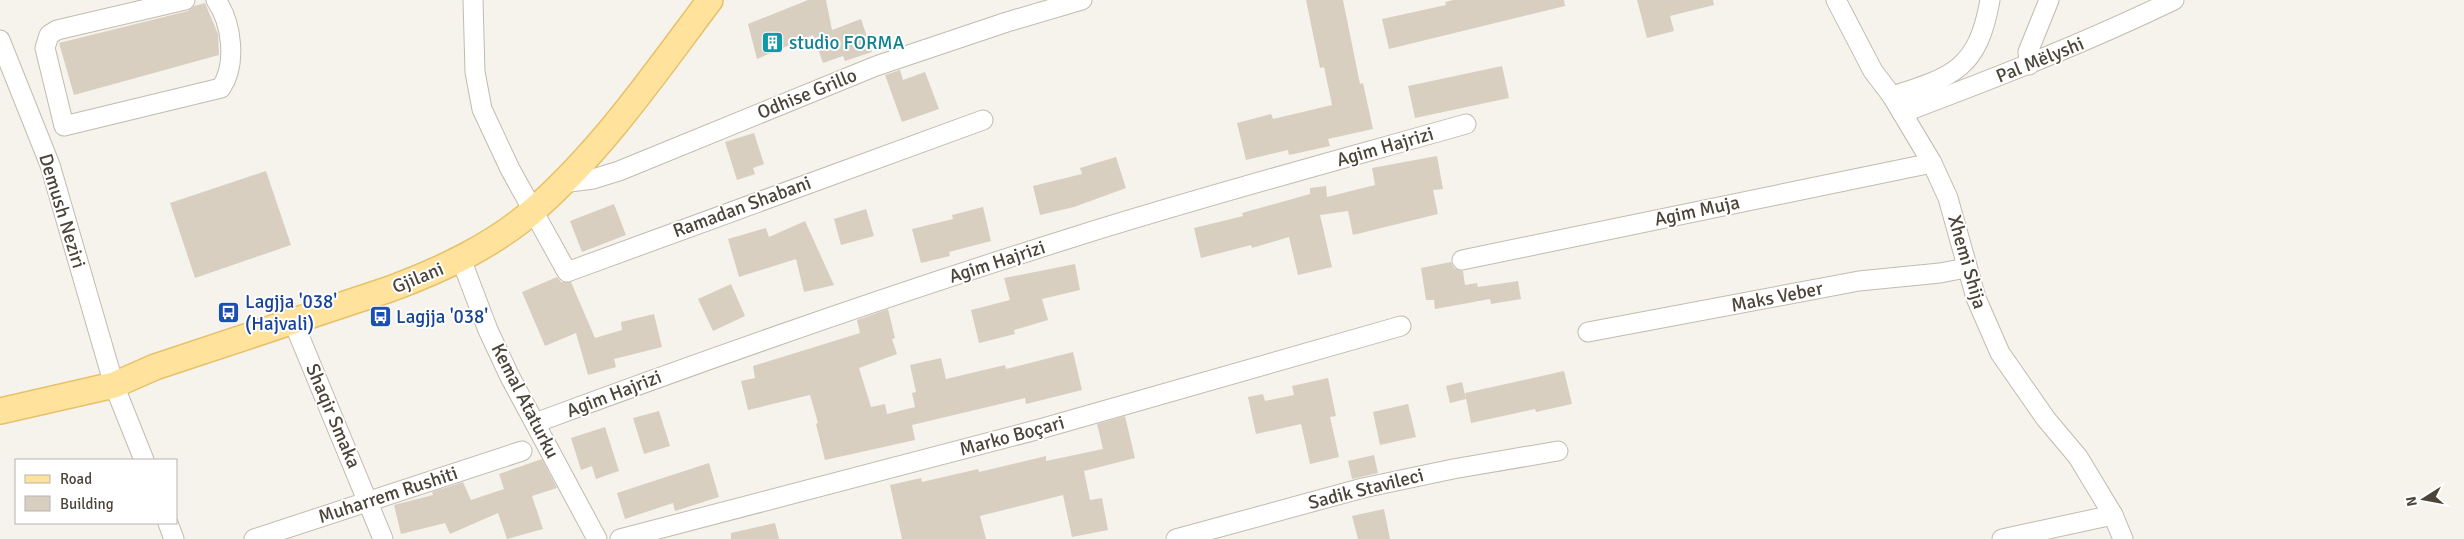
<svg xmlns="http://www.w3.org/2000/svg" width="2464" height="539" viewBox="0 0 2464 539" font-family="Signika,sans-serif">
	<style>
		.building { fill: #d8cfc1 }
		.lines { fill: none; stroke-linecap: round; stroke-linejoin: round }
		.minor-casing { stroke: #c2bbae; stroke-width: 21 }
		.major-casing { stroke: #e6c16a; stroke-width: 28 }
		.minor { stroke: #fff; stroke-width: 19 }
		.major { stroke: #ffe39c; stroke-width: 25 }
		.labels { text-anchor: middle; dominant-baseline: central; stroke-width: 4; stroke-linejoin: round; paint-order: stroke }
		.culture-label { font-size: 19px; fill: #0d838f; stroke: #fff; text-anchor: start }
		.street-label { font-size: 19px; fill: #4b4439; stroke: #fff }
		.transit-label { font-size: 19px; fill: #164399; stroke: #fff; text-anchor: start }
	</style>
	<rect width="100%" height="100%" fill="#f6f3ec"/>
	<g class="building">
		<polygon points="808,0 826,0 832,30 861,19 872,52 845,61 843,56 823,63 813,35 757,59 748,24"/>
		<polygon points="1306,0 1343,0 1360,84 1363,83 1373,129 1328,139 1330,146 1289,155 1288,150 1246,160 1237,123 1271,114 1273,119 1332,105 1324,67 1320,68"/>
		<polygon points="1453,0 1564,0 1565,6 1389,49 1382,19 1446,5 1445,2"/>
		<polygon points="1637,0 1713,0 1714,5 1670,16 1674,31 1647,38"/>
		<polygon points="205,3 218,34 219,55 74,95 59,43 188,11 194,6"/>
		<polygon points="1502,66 1509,98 1415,118 1408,86"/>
		<polygon points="900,70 903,80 925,72 939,109 902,122 885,75"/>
		<polygon points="754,133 764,164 753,168 755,174 737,180 725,142"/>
		<polygon points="1437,156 1443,189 1433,190 1438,214 1353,235 1348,211 1320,215 1332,267 1298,275 1289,237 1252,248 1251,245 1201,258 1194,228 1243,216 1242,213 1310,194 1310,188 1326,186 1327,197 1375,185 1372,168"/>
		<polygon points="1116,157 1126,188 1074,207 1040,215 1033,186 1082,174 1080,168"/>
		<polygon points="266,171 291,245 195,278 170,203"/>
		<polygon points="614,204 626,235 582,252 570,221"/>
		<polygon points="983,207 991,241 949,252 950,256 921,263 912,229 953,219 952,215"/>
		<polygon points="866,209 874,236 841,245 834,219"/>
		<polygon points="805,221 834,285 804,292 796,259 739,277 728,239 766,228 769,237"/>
		<polygon points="1451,262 1454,268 1463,271 1465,285 1477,283 1478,287 1518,281 1521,299 1491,304 1490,299 1435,309 1434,300 1426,300 1421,268"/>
		<polygon points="1075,264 1080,290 1042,299 1048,320 1014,330 1015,334 979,343 971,310 1010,300 1004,278"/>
		<polygon points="557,277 561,282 571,282 595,338 622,330 621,322 654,314 662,347 614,359 616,367 588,375 576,333 545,346 522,292"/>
		<polygon points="731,284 745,316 713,331 698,299"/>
		<polygon points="888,309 895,338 892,339 897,354 859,368 871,407 885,404 887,414 915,407 912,393 916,392 910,365 941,358 946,379 1005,365 1006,369 1073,352 1082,390 1026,404 1025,398 912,425 915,440 825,460 816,424 818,423 810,395 748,410 741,381 755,378 753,366 860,333 857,320"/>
		<polygon points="1564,371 1572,404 1536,412 1535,409 1471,423 1465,393"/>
		<polygon points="1328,378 1336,416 1330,417 1339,457 1310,464 1301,424 1256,434 1248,397 1263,394 1265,401 1294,395 1292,386"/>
		<polygon points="1462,382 1466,399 1450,403 1446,386"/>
		<polygon points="1408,404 1416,437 1380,445 1373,412"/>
		<polygon points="659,411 670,446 644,454 633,418"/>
		<polygon points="1125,416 1135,458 1084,471 1090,500 1102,498 1108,530 1072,537 1063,495 980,516 986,539 902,539 890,485 921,478 922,482 978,469 979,472 1046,456 1046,461 1103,449 1097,424"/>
		<polygon points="605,427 619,471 596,479 592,466 581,470 571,438"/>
		<polygon points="1374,455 1378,473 1352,479 1348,461"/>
		<polygon points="542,459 557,488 532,496 543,529 507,539 498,513 450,534 445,523 401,534 394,505 433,495 432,492 463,482 471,500 504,489 499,474"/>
		<polygon points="709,463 719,497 675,511 673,503 625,519 617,493"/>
		<polygon points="1384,509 1390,539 1358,539 1352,516"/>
		<polygon points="775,523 779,539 731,539 731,533"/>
	</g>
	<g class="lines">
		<defs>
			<g id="minor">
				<path d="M185,0L57,30L49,35L45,48L64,126L221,88C237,64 232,23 216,0"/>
				<polyline points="473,0 475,72 482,109 510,169 567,272 983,120"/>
				<polyline points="1836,0 1873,71 1892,96 1932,163 1948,198 1976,298 2000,353 2046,419 2078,457 2113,515 2123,539"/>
				<polyline points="0,40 50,165 114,385 144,460"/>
				<polyline points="2029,65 2028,52 2049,0"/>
				<path d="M1892,96C1954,77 1978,68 1990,0"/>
				<path d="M1902,113C1995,78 2085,43 2174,0"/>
				<polyline points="562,183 593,179 619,171 876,66 1007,22 1082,0"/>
				<polyline points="461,259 488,330 510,377 597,539"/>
				<polyline points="1462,260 1932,163"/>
				<polyline points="293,321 383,539"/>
				<polyline points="1588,332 1859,281 1940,273 1966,268"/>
				<path d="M535,423C713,357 892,294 1074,237C1204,196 1335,161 1466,124"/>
				<polyline points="168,523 174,539"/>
				<polyline points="254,539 522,451"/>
				<polyline points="620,539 1040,429 1401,326"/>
				<polyline points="1176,539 1363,488 1453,469 1558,451"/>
				<polyline points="2002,539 2113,515"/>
			</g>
			<path id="major" d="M0,411L114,385L155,367L390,289C441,270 493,246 535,209C603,149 656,72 710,0"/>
		</defs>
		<use href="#minor" class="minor-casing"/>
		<use href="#major" class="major-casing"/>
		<use href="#minor" class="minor"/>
		<use href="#major" class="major"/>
	</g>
	<defs>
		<symbol id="building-square" viewBox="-11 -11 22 22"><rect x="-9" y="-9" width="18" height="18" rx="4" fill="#0f9aa8" stroke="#fff"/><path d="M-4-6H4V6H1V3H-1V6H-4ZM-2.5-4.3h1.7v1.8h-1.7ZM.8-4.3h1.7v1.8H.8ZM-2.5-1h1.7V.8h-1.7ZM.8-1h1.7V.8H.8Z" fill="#fff"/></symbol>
		<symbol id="bus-square" viewBox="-11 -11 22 22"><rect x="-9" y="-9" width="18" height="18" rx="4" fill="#1a4fb4" stroke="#fff"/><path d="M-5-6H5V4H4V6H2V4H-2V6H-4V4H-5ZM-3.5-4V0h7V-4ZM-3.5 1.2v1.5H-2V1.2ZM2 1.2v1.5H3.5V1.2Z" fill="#fff"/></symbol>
	</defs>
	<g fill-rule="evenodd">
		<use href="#building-square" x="760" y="30" width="25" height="25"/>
		<use href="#bus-square" x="216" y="300" width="25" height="25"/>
		<use href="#bus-square" x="368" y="304" width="25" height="25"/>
	</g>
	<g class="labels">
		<g class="culture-label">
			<text x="789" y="43">studio FORMA</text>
		</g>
		<g class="street-label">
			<text transform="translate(2040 60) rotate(-22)">Pal Mëlyshi</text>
			<text transform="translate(807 94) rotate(-22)">Odhise Grillo</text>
			<text transform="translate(1385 147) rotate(-16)">Agim Hajrizi</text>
			<text transform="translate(742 207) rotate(-20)">Ramadan Shabani</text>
			<text transform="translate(62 211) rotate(73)">Demush Neziri</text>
			<text transform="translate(1697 211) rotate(-12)">Agim Muja</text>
			<text transform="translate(997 262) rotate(-18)">Agim Hajrizi</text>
			<text transform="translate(1967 262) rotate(74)">Xhemi Shija</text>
			<text transform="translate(418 278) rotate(-22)">Gjilani</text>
			<text transform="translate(1777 297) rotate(-11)">Maks Veber</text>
			<text transform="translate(614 394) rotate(-21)">Agim Hajrizi</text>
			<text transform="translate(525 401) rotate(63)">Kemal Ataturku</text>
			<text transform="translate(333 416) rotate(67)">Shaqir Smaka</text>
			<text transform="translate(1012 436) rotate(-15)">Marko Boçari</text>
			<text transform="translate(1366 489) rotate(-14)">Sadik Stavileci</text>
			<text transform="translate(388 495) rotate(-18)">Muharrem Rushiti</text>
		</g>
		<g class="transit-label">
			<text x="245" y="302">Lagjja '038'<tspan x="245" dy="22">(Hajvali)</tspan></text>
			<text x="396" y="317">Lagjja '038'</text>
		</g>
	</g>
	<rect x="15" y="459" width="162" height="65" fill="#ffffff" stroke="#b7b4b0"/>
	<rect x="25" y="475" width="25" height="8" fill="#ffe39c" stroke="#b7b4b0"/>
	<text x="60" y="484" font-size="15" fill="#4b4439">Road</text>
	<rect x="25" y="496" width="25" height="15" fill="#d8cfc1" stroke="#b7b4b0"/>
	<text x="60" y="509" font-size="15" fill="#4b4439">Building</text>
	<g transform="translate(2424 499) rotate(259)" stroke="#ffffff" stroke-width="4" paint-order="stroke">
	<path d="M0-4L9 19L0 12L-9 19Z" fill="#4b4439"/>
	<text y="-8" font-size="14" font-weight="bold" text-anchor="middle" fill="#4b4439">N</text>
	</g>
</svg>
